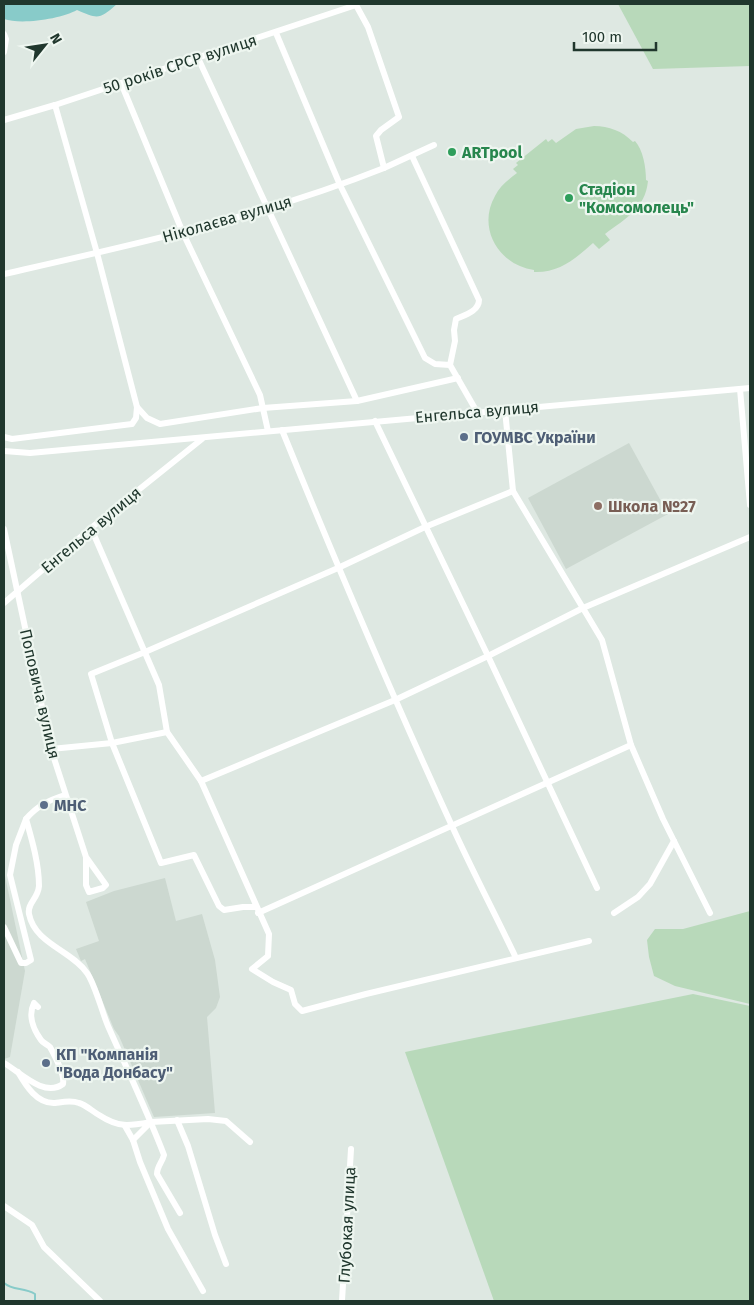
<svg xmlns="http://www.w3.org/2000/svg" width="754" height="1305" viewBox="0 0 754 1305" font-family="'Fira Sans',sans-serif">
	<style>
		.built { fill: #ccd8d0 }
		.green { fill: #b8d9ba }
		.water { fill: #88cbc9 }
		.lines { fill: none; stroke-linecap: round; stroke-linejoin: round }
		.stream { stroke: #88cbc9; stroke-width: 2 }
		.minor { stroke: #fff; stroke-width: 6 }
		.leisure-dot { fill: #2e9e5b; stroke: #eef6f0; stroke-width: 2 }
		.service-dot { fill: #5c6f8a; stroke: #eef6f0; stroke-width: 2 }
		.education-dot { fill: #8d6e63; stroke: #eef6f0; stroke-width: 2 }
		.labels { text-anchor: middle; dominant-baseline: central; stroke-width: 4.5; stroke-linejoin: round; paint-order: stroke }
		.street-label { font-size: 16px; fill: #20372d; stroke: #eef6f0 }
		.leisure-label { font-size: 16px; font-weight: bold; fill: #27864d; stroke: #eef6f0; text-anchor: start }
		.service-label { font-size: 16px; font-weight: bold; fill: #4e5e75; stroke: #eef6f0; text-anchor: start }
		.education-label { font-size: 16px; font-weight: bold; fill: #785e54; stroke: #eef6f0; text-anchor: start }
	</style>
	<rect width="100%" height="100%" fill="#dee8e2"/>
	<g class="built">
		<polygon points="629,443 668,514 566,569 528,498"/>
		<polygon points="4,871 25,971 10,1057 4,1059"/>
		<polygon points="165,878 176,921 202,914 215,960 220,997 216,1008 207,1017 215,1113 154,1117 119,1036 114,1029 85,959 81,961 76,949 99,941 86,902 114,891"/>
	</g>
	<g class="green">
		<polygon points="618,4 750,4 750,66 653,69"/>
		<path d="M594,126C609,126 622,131 633,142L635,141C643,150 646,167 646,180L648,181C645,209 626,218 605,234L610,240L599,249L593,243C575,259 559,273 534,272V270C498,265 477,227 495,196C500,186 508,180 517,173L513,169L518,165L516,163L546,139L548,142L552,139L556,143L576,129Z"/>
		<polygon points="750,911 750,1004 675,986 654,976 649,957 647,940 655,929 683,929"/>
		<polygon points="693,994 750,1006 750,1301 494,1301 405,1052"/>
	</g>
	<path class="water" d="M4,4H117C99,20 98,19 77,10C61,19 21,25 4,19Z"/>
	<g class="lines">
		<path class="stream" d="M4,1283C13,1291 24,1287 35,1294V1301"/>
		<g class="minor">
			<polyline points="276,33 340,185 425,358 435,364 450,365"/>
			<polyline points="4,34 6,39 4,52"/>
			<polyline points="198,58 357,401"/>
			<polyline points="121,83 183,233 260,395 268,431"/>
			<path d="M4,120L55,105L356,5L368,27L399,117L381,130L376,136L384,168C261,217 132,245 4,274"/>
			<path d="M412,156L479,300C479,311 465,315 456,319L454,330L455,341L450,365L477,412"/>
			<polyline points="384,168 434,145"/>
			<polyline points="740,389 750,505"/>
			<polyline points="137,407 147,418 160,424 263,408 357,401 458,378"/>
			<polyline points="505,410 513,491 602,640 631,745 663,819 710,913"/>
			<polyline points="375,421 488,656 597,888"/>
			<path d="M282,430C336,563 392,695 452,826C472,870 495,914 516,958"/>
			<polyline points="4,437 12,439 132,424 136,418 137,407 97,253 55,105"/>
			<polyline points="4,451 30,453 750,388"/>
			<polyline points="91,528 159,685 167,732"/>
			<polyline points="4,529 51,749 86,857 86,885 89,892 103,888 106,885 86,857"/>
			<polyline points="4,603 91,528 202,439"/>
			<polyline points="51,749 112,743 167,732 201,781 269,934 268,956 252,969 273,982 291,990 295,1004 302,1011 366,994 589,941"/>
			<polyline points="201,781 395,700 488,656 583,608 750,537"/>
			<path d="M65,795C49,800 37,806 26,819C32,840 39,864 39,886C38,899 27,903 29,914C35,944 71,950 87,973C95,984 102,1012 108,1026C127,1069 147,1111 164,1155C162,1163 157,1166 157,1174L180,1213"/>
			<polyline points="256,907 243,907 224,910 219,906 194,855 161,863 112,743 91,674 145,652 338,568 425,527 513,491"/>
			<polyline points="258,913 631,745"/>
			<polyline points="614,913 638,897 650,884 674,841"/>
			<polyline points="4,927 21,963 26,963 31,960 10,875 16,845 26,819"/>
			<path d="M4,1063C20,1072 44,1098 63,1084C65,1074 55,1056 50,1047C47,1044 43,1043 41,1040C33,1029 28,1015 34,1003L38,1007"/>
			<path d="M18,1072C26,1086 37,1104 55,1103C63,1102 71,1100 79,1103C86,1105 92,1111 99,1115C119,1128 129,1126 151,1122L133,1140"/>
			<polyline points="177,1120 188,1146 215,1235 226,1264"/>
			<polyline points="151,1122 208,1119 226,1121 250,1142"/>
			<polyline points="125,1126 133,1140 140,1162 168,1229 203,1291"/>
			<polyline points="4,1206 32,1225 44,1247 100,1301"/>
			<polyline points="342,1301 351,1149"/>
		</g>
	</g>
	<g class="leisure-dot">
		<circle cx="452" cy="152" r="5"/>
		<circle cx="569" cy="198" r="5"/>
	</g>
	<g class="service-dot">
		<circle cx="464" cy="437" r="5"/>
		<circle cx="44" cy="805" r="5"/>
		<circle cx="46" cy="1063" r="5"/>
	</g>
	<circle class="education-dot" cx="598" cy="506" r="5"/>
	<g class="labels">
		<g class="street-label">
			<text transform="translate(180 64) rotate(-18)">50 років СРСР вулиця</text>
			<text transform="translate(227 219) rotate(-16)">Ніколаєва вулиця</text>
			<text transform="translate(477 412) rotate(-5)">Енгельса вулиця</text>
			<text transform="translate(91 530) rotate(-40)">Енгельса вулиця</text>
			<text transform="translate(40 694) rotate(77)">Поповича вулиця</text>
			<text transform="translate(347 1225) rotate(-87)">Глубокая улица</text>
		</g>
		<g class="leisure-label">
			<text x="462" y="152">ARTpool</text>
			<text x="579" y="189">Стадіон<tspan x="579" dy="18">"Комсомолець"</tspan></text>
		</g>
		<g class="service-label">
			<text x="474" y="437">ГОУМВС України</text>
			<text x="54" y="805">МНС</text>
			<text x="56" y="1054">КП "Компанія<tspan x="56" dy="18">"Вода Донбасу"</tspan></text>
		</g>
		<g class="education-label">
			<text x="608" y="506">Школа №27</text>
		</g>
	</g>
	<rect width="754" height="1305" fill="none" stroke="#20372d" stroke-width="10"/>
	<g transform="translate(45 45) rotate(60)" stroke="#eef6f0" stroke-width="4" paint-order="stroke">
	<path d="M0-4L9 19L0 12L-9 19Z" fill="#20372d"/>
	<text y="-8" font-size="14" font-weight="bold" text-anchor="middle" fill="#20372d">N</text>
	</g>
	<path d="M574 42v8h82v-8" fill="none" stroke="#20372d" stroke-width="2.5"/>
	<text x="582" y="42" font-size="15" fill="#20372d" stroke="#eef6f0" stroke-width="4" paint-order="stroke">100 m</text>
</svg>
